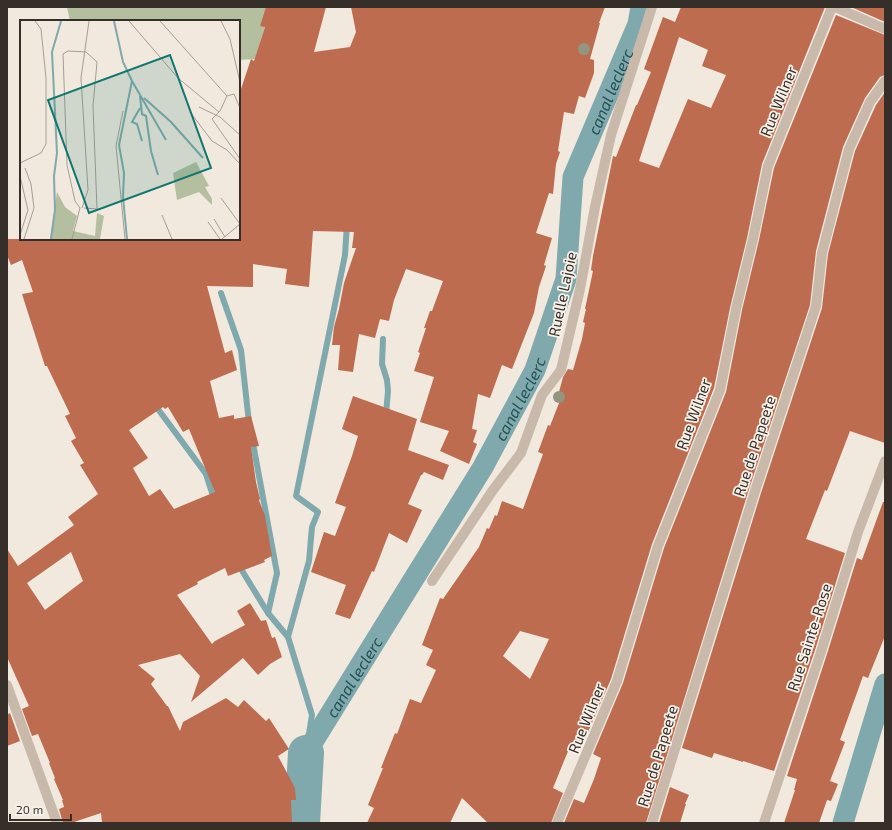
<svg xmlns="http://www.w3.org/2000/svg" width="892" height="830" viewBox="0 0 892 830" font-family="'Exo 2',sans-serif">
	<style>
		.green { fill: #b4bf9f }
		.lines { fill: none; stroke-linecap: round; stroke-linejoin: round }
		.stream { stroke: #7fa9ac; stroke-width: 6 }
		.canal { stroke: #7fa9ac; stroke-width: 21 }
		.river { stroke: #7fa9ac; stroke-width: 36 }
		.building { fill: #be6c4f; fill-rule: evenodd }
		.minor { stroke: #c8b9aa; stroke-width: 10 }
		.tree { fill: #92967e }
		.labels { text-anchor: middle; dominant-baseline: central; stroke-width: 3.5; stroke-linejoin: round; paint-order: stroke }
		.street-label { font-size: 15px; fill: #362e29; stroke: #f9f2ea }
		.water-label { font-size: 16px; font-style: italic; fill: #215155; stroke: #f9f2ea }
		.inset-river { fill: none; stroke: #7fa9ac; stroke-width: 2 }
		.inset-road { fill: none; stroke: #a69e96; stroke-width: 1 }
		.view { fill: #0f766e; fill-opacity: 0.15; stroke: #0f766e; stroke-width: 2 }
		.inset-edge { fill: none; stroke: #362e29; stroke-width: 2 }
	</style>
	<rect width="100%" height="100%" fill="#f1e8de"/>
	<polygon class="green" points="67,7 271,7 255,59 239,60 239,21 70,21"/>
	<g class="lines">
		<g class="stream">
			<polyline points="221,293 241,350 249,423"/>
			<polyline points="383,339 382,364 387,380 388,391 386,414"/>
			<polyline points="155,405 206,474 214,499"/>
			<polyline points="252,438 277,573 268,613 288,637 312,715 306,753"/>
			<polyline points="238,564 268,613"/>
			<polyline points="288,637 309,561 312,527 318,512 296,496 345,255 347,224"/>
		</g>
		<g class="canal">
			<path id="s1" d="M306,753L483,467L535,370L566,279L573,177L638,24L641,7"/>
			<polyline points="843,823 885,684"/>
		</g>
		<polyline class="river" points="302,823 306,753"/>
	</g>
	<g class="building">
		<path d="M266,7H326L314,52L350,47L356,32L351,7H605L599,23H600L590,59L594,60V73L585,98L579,96L574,114L564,112L558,151L560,152L556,164L553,194L549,193L536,233L552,238L544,265L546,266L539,287L534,313L512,369L502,365L490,398L478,394L472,429L477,430L473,442L477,444L469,464L440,451L449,431L420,422L434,377L414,371L420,353L418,352L426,328H424L430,311H432L443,281L406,269L394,300L389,321L380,319L375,338L359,334L353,372L338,370L340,345H332L334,327L339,309L344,283L356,248H352L354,232L313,231L309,287L285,284L287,269L253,264V287L207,286L225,353L232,350L237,370L210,381L219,418L234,415V419L251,416L259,446L251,447L256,482L260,499L259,500L265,516L272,556L264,560L265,562L228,576L225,568L197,582L198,584L177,595L212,644L215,641L245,625L237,611L250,603L261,621L266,620L272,638L275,637L282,657L270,664L258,675L243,658L191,702L200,676L180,654L138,665L155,679L151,684L167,706H168L180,731L183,722L226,698L238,707L244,700L266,721L269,718L289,749L278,756L295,788L296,800H291L292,823H102L101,813L71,823H63L59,809L64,807L62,800H63L54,779L55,778L49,763H50L38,734L32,736L22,709L29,706L7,657V549L18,566L74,525L68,517L98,494L80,465L84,463L71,441L76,438L65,416L70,414L47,366H45L22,294L33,292L22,260L11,265L7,255V239H239V95L251,59L254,61L265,27L260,26ZM163,407L165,409L168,407L183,432L189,429L215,492L174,509L160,489L149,496L133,468L148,458L129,430ZM71,552L83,581L45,610L27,583Z"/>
		<path d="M681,7H825L762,164L747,238L730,308L714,388L652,544L611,679L581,748L571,744L564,761L553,788L563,793L551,823H488L462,798L450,823H367L374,808L368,805L383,768H381L395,733L397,734L410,699L421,703L436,670L426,665L433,650L422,645L440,598L443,599L479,547L487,528L489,529L495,515L497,516L502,501L523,509L543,454L538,452L548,425L550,426L563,393L559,392L563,377L568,369L573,370L582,339L585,323L583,322L586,309H585L593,271L591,270L593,256L613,156L616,157L636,105H637L651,72L644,69L663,17L675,22ZM679,37L708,50L702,66L726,75L711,108L688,99L659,168L639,161ZM520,631L549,639L530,679L503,656Z"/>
		<polygon points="851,7 885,7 885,22"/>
		<polygon points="836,15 885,35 885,75 880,77 865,98 843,147 816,251 810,305 749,489 646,823 564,823 574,799 584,803 594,779 601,758 593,754 623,683 664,548 726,392 742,310 759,240 774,168"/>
		<polygon points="885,92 885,443 850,431 827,491 825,490 806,539 845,553 815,650 774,771 743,761 743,762 714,753 712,758 682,748 761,493 822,308 828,254 855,151 876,105"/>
		<polygon points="353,396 417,419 408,450 449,465 443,480 424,472 422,475 421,475 408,504 422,510 407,543 389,533 374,572 372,571 350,619 335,614 346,585 311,572 324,532 335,536 346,507 335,503 352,456 358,436 342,429"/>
		<polygon points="883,502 885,502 885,636 868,678 863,676 840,740 845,742 830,781 838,784 831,801 827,800 819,823 784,823 795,790 794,790 797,779 787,776 827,654 857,558 862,560"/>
		<polygon points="10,713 20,741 7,746 7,715"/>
		<polygon points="670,787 689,795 685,804 686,804 680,823 659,823"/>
	</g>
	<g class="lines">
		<g class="minor">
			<polyline points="835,7 885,29"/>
			<polyline points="432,581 493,490 521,453 542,395 561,370 580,289 595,207 611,135 652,7"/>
			<polyline points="7,685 57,823"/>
			<polyline points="557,823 617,681 658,546 720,390 736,309 753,239 768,166 832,7"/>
			<polyline points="652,823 755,491 816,306 822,253 849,149 870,102 885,81"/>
			<polyline points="764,823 821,652 858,532 885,461"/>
		</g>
	</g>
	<g class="tree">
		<circle cx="584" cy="49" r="6"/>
		<circle cx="559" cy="397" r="6"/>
	</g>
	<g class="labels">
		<g class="street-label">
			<text transform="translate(778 101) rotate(-68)">Rue Wilner</text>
			<text transform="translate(562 294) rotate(-78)">Ruelle Lajoie</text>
			<text transform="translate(693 414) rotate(-70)">Rue Wilner</text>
			<text transform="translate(754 446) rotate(-72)">Rue de Papeete</text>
			<text transform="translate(809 637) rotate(-72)">Rue Sainte-Rose</text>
			<text transform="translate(586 718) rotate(-68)">Rue Wilner</text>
			<text transform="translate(657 756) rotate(-73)">Rue de Papeete</text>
		</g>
		<g class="water-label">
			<text stroke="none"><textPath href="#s1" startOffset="738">canal leclerc</textPath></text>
			<text stroke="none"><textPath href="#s1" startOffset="414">canal leclerc</textPath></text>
			<text stroke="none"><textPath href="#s1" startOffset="90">canal leclerc</textPath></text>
		</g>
	</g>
	<g transform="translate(20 20)">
		<rect width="220" height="220" fill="#f1e8de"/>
		<path d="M176,142L189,166L185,167L192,179V185L179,172L157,180L153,153ZM37,172L45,187L57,196L53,211L75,216L77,193L84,196L80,219H30Z" fill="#b4bf9f"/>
		<path class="inset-river" d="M94,1L103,42L112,61M112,61L146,120M120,76L122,94L126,96L131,131L138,155M124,78L151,102L183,138M120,88L112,102L117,104L122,121M31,219L35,190L34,156L37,133L32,32L41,1M107,219L103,177L104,153L99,125L112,61"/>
		<path class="inset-road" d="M109,1L158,58L199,92M140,1L207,76M201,1L210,19L220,62M179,87L200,97L220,115M220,88L214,74L207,76L200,91L192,99L220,139M103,91L96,126L105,219M170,92L192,121L207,130L220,144M0,143L21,133L26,124V58L21,9L15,1M0,156L8,190L0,215M201,178L220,204M60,188L55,181L47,145L43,34L48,31L66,32L77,42L73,86L77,189L64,188M62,188L68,170L61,58L69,1M142,195L152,219M194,199L205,217M188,202L200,219M4,219L14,188L11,164L5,148M52,219L60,188M202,219L220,204"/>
		<path class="view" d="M150,35L191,148L69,193L28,80Z"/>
		<rect width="220" height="220" class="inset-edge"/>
	</g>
	<rect width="892" height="830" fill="none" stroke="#362e29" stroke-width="16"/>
	<path d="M10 814v6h61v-6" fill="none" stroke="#362e29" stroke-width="2"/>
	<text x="16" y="814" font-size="12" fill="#362e29" stroke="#f9f2ea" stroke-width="3" paint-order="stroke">20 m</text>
</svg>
